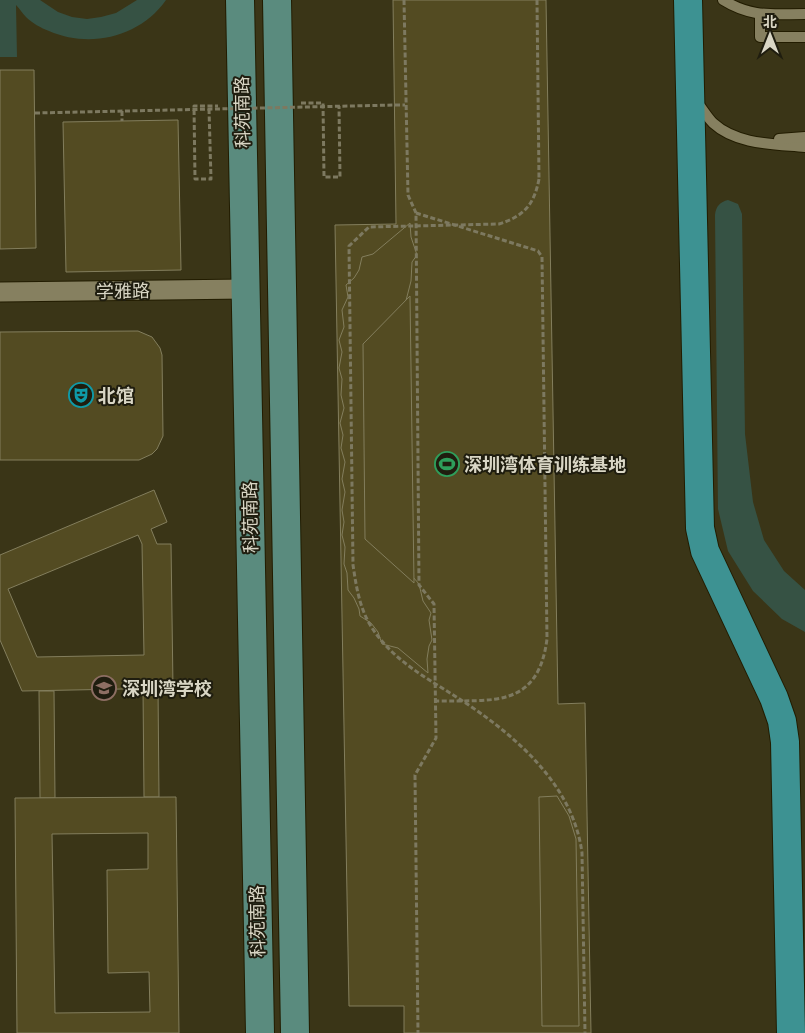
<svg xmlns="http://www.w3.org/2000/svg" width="805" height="1033" viewBox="0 0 805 1033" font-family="Mulish,'Noto Sans SC',sans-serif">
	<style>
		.green { fill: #365244 }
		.building { fill: #534b22; stroke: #837e5d; fill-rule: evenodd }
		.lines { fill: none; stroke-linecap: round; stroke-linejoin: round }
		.lane-casing { stroke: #221c00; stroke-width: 12 }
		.street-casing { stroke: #221c00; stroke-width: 21 }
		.primary-casing { stroke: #221c00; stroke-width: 30 }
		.highway-casing { stroke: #221c00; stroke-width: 30 }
		.path { stroke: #7d7960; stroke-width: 3; stroke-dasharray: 5 2.5; stroke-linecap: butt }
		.lane { stroke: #868060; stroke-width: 10 }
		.street { stroke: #868060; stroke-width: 19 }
		.primary { stroke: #5a8b7e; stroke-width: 28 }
		.highway { stroke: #3d9292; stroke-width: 28 }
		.path-bridge { stroke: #7d7960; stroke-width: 3; stroke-dasharray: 5 2.5; stroke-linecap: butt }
		.labels { text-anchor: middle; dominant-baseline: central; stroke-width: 4; stroke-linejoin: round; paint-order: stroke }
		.street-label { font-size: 18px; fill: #d9d6c5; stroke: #1f1d0f }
		.poi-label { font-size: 18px; font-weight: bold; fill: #d9d6c5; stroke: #1f1d0f; text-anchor: start }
	</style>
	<rect width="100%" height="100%" fill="#3a3517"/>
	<g class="green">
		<path d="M0,0H40L58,12L72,17L87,19L101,17L116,13L137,0H166C140,37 90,49 49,31C41,28 32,23 26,17C22,13 20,9 16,5L17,57H0Z"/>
		<path d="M728,200L738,204L742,214L745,434L753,502L764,540L784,571L805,590V632L782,619L753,591L728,551L718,509L715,215C716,206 720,202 728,200Z"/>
	</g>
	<g class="building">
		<polygon points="393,0 546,0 558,704 585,703 591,1033 404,1033 404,1006 349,1006 335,225 396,224"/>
		<polygon points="0,70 34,70 36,248 0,249"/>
		<polygon points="178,120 181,270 66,272 63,122"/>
		<polygon points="410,223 411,237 417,255 412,262 411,281 401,320 402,336 400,351 403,361 401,404 403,419 400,431 403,444 401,458 404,473 405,503 402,517 406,529 404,542 408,567 413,577 419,584 423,601 431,613 429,620 432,640 429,646 427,659 428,673 398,648 382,644 378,632 371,623 360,616 359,609 354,598 348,590 347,573 344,564 345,547 342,535 344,522 342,510 345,492 342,479 345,462 341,448 343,435 340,423 344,408 341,395 342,379 339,368 342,352 339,340 344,327 342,310 348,297 346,285 354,278 359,270 362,257 373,254"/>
		<polygon points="410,296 414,583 365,539 363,344"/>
		<polygon points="138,331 152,337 160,348 162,355 163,436 157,449 152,454 139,460 0,460 0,332"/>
		<path d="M154,490L167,522L151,529L157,544H171L173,688L22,691L0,640V555ZM138,535L142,544L144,655L37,657L8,589Z"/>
		<polygon points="158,688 159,797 144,797 143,689"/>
		<polygon points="39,691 54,691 55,798 40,798"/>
		<polygon points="557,796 569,816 576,839 579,1026 542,1026 539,797"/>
		<path d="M176,797L179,1033H17L15,798ZM148,833V869L107,870L108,973L149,972L150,1012L55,1013L52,834Z"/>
	</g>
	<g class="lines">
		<defs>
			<g id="lane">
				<path d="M723,0C752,18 772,14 805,14"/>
				<polyline points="760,14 760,37 805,37"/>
				<path d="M696,101C702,108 707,117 713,123C737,145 775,144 805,147"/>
				<polyline points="779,139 805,137"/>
			</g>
			<polyline id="street" points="0,292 246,289"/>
			<g id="primary">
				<polyline points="240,0 260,1033"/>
				<polyline points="277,0 295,1033"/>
			</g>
			<polyline id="highway" points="688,0 700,528 705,551 774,698 782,721 785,742 791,1033"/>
		</defs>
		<use href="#lane" class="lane-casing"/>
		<use href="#street" class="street-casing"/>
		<use href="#primary" class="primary-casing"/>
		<use href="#highway" class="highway-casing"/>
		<g class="path">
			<polyline points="404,0 408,195 416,213 419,585 434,604 436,738 415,775 418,1033"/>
			<polyline points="537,0 539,179"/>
			<polyline points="301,103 323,103 324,177 340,177 339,106"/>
			<polyline points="395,105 405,105"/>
			<polyline points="209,109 211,179 195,179 194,106 218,106"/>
			<polyline points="122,111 122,121"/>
			<path d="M416,213L538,251L542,257L547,639C538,709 492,700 436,701"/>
		</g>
		<use href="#lane" class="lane"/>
		<use href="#street" class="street"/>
		<use href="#primary" class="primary"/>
		<use href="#highway" class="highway"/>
		<g class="path-bridge">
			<polyline points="35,113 395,105"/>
			<path d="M539,179C534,205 524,216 499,224L369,227L349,246L353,565C356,585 359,605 369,623C389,658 425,677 458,698C514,734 573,784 582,853L585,1033"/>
		</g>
	</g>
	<defs>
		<symbol id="theatre-ring" viewBox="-11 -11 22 22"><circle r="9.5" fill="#1f1d0f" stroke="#0f9aa8" stroke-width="1.5"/><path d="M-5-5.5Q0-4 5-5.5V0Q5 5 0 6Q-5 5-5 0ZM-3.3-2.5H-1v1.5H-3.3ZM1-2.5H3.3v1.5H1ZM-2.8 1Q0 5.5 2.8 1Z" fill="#0f9aa8"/></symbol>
		<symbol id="stadium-ring" viewBox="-11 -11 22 22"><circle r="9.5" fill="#1f1d0f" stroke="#2e9e5b" stroke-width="1.5"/><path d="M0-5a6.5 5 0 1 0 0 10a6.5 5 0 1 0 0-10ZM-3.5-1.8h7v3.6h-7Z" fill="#2e9e5b"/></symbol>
		<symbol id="school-ring" viewBox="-11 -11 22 22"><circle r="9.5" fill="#1f1d0f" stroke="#8d6e63" stroke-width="1.5"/><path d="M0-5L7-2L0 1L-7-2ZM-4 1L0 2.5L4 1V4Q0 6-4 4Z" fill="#8d6e63"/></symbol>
	</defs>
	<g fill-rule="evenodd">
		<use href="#theatre-ring" x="67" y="381" width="28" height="28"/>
		<use href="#stadium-ring" x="433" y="450" width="28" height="28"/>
		<use href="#school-ring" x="90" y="674" width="28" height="28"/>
	</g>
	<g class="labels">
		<g class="street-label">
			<text transform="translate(242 112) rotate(-91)">科苑南路</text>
			<text transform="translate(123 291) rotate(-1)">学雅路</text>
			<text transform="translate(250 517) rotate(-91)">科苑南路</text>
			<text transform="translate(257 921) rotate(-91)">科苑南路</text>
		</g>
		<g class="poi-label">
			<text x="98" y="395">北馆</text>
			<text x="464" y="464">深圳湾体育训练基地</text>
			<text x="122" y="688">深圳湾学校</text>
		</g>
	</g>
	<g transform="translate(770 35)" stroke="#1f1d0f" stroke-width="4" paint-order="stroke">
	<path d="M0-4L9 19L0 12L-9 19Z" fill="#d9d6c5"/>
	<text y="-8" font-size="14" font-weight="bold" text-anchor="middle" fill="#d9d6c5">北</text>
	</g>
</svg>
